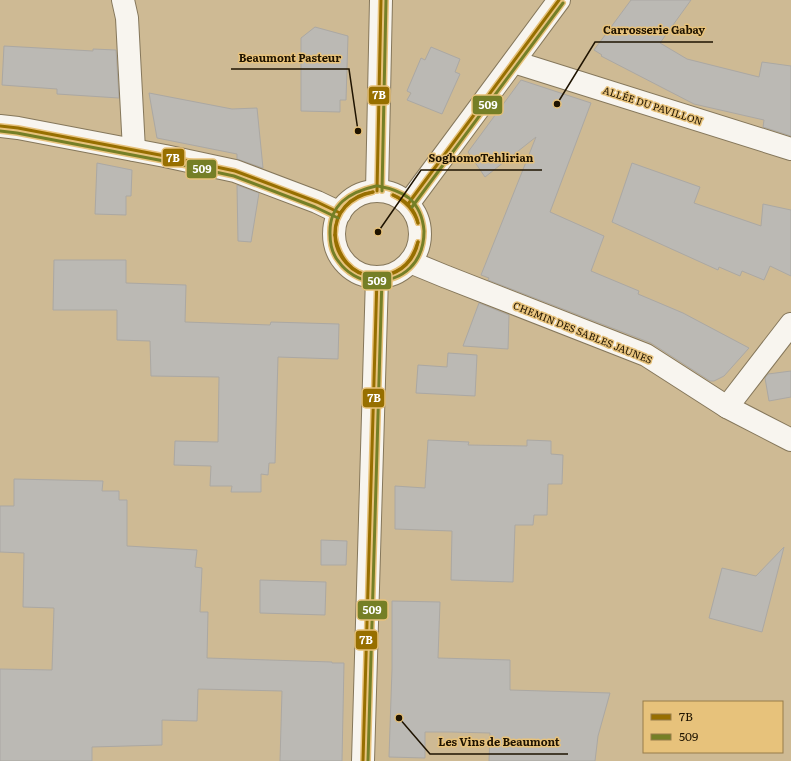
<svg xmlns="http://www.w3.org/2000/svg" width="791" height="761" viewBox="0 0 791 761" font-family="Literata,serif">
	<style>
		.building { fill: #bbb9b4; stroke: #aba8a3 }
		.lines { fill: none; stroke-linecap: round; stroke-linejoin: round }
		.minor-casing { stroke: #85775b; stroke-width: 24 }
		.minor { stroke: #f8f5ef; stroke-width: 22 }
		.bus-1-casing { stroke: #e7c27b; stroke-width: 6 }
		.bus-2-casing { stroke: #e7c27b; stroke-width: 6 }
		.bus-1 { stroke: #976f00; stroke-width: 3 }
		.bus-2 { stroke: #757f26; stroke-width: 3 }
		.labels { text-anchor: middle; dominant-baseline: central; stroke-width: 3; stroke-linejoin: round; paint-order: stroke }
		.street-label { font-size: 10px; fill: #1e1300; stroke: #e7c27b }
		.leader { fill: none; stroke: #1e1300; stroke-width: 1.5 }
		.callout-dot { fill: #1e1300; stroke: #e7c27b; stroke-width: 1.5 }
		.callout-label { font-size: 11px; text-anchor: middle; font-weight: bold; fill: #1e1300; stroke: #e7c27b; stroke-width: 3; stroke-linejoin: round; paint-order: stroke }
		.line-badge { stroke: #e7c27b; stroke-width: 1.5 }
		.badge-label { font-size: 11px; text-anchor: middle; font-weight: bold; fill: #fff }
	</style>
	<rect width="100%" height="100%" fill="#ceba94"/>
	<g class="building">
		<polygon points="631,0 691,0 660,43 687,59 759,77 762,62 791,66 791,136 763,127 764,120 694,104 601,56 602,55 594,50"/>
		<polygon points="315,27 348,36 346,100 340,100 340,112 301,111 301,38"/>
		<polygon points="4,46 93,51 93,49 116,50 119,98 57,94 57,89 2,85"/>
		<polygon points="431,47 460,59 455,72 460,74 442,114 407,100 411,93 407,91 421,58 425,60"/>
		<polygon points="521,80 591,103 550,212 604,236 591,271 639,291 638,294 683,313 749,348 724,376 714,381 710,381 651,343 488,280 489,278 481,275 536,137 485,177 468,152"/>
		<polygon points="149,93 232,109 257,108 263,168 237,159 237,154 157,138"/>
		<polygon points="97,163 132,170 131,196 126,196 126,215 95,214"/>
		<polygon points="632,163 700,187 694,203 761,226 763,204 791,210 791,276 770,266 764,280 742,271 740,276 719,267 718,270 612,222"/>
		<polygon points="237,185 259,193 251,242 238,241"/>
		<polygon points="54,260 126,260 126,283 186,285 185,322 270,325 271,322 339,324 338,359 278,357 275,463 269,463 268,475 261,474 261,492 231,492 232,486 210,486 211,466 174,465 175,441 218,442 219,377 151,376 150,341 117,340 117,310 53,310"/>
		<polygon points="479,303 509,315 508,349 463,346"/>
		<polygon points="448,353 477,355 475,396 416,393 418,365 447,367"/>
		<polygon points="791,371 791,397 769,401 765,378 768,374"/>
		<polygon points="428,440 469,442 468,445 527,446 527,440 551,441 551,454 563,455 562,484 548,484 547,515 534,515 533,525 515,525 513,582 451,580 452,531 395,529 395,486 425,488"/>
		<polygon points="14,479 103,481 102,491 119,491 119,500 127,500 127,546 197,550 195,567 202,568 200,612 208,612 207,658 332,662 332,663 344,663 342,761 280,761 282,691 198,689 197,721 162,720 162,745 92,747 92,761 0,761 0,669 52,670 54,608 23,607 24,553 0,552 0,506 14,506"/>
		<polygon points="321,540 347,541 346,565 321,565"/>
		<polygon points="784,547 762,632 709,618 722,568 756,576"/>
		<polygon points="260,580 326,582 325,615 260,613"/>
		<polygon points="392,601 440,602 438,658 510,660 510,690 610,693 598,736 595,761 489,761 490,733 452,732 425,732 425,758 389,757 392,669"/>
	</g>
	<g class="lines">
		<defs>
			<g id="minor">
				<polyline points="123,0 127,18 134,150"/>
				<polyline points="514,62 791,149"/>
				<polyline points="0,126 18,128 165,156 235,171 317,202 340,213"/>
				<polyline points="377,191 381,0"/>
				<circle cx="377" cy="234" r="43"/>
				<polyline points="408,204 559,0"/>
				<polyline points="410,262 444,276 646,355 727,407 791,440"/>
				<polyline points="727,407 791,324"/>
				<polyline points="363,761 377,277"/>
			</g>
		</defs>
		<use href="#minor" class="minor-casing"/>
		<use href="#minor" class="minor"/>
		<defs>
			<g id="bus-1">
				<polyline points="0,126 18,128 165,156 235,171 317,202 340,213"/>
				<polyline points="377,191 381,0"/>
				<path d="M393,195C405,200 415,209 418,223"/>
				<path d="M393,195C405,201 414,210 418,223"/>
				<polyline points="408,204 559,0"/>
				<path d="M335,235C338,256 351,274 373,276"/>
				<path d="M335,235C335,255 352,276 373,276"/>
				<path d="M335,235C334,213 350,195 373,192"/>
				<path d="M335,235C335,212 350,197 373,192"/>
				<path d="M384,276C403,270 412,262 418,242"/>
				<path d="M384,276C401,273 415,260 418,242"/>
				<polyline points="363,761 377,277"/>
			</g>
			<g id="bus-2">
				<polyline points="0,131 17,133 164,161 234,176 315,207 338,218"/>
				<path d="M376,186C350,192 329,204 330,234C330,245 332,254 339,262C346,272 360,281 372,281C404,282 424,262 424,231C423,218 418,206 409,198C400,191 389,188 378,186"/>
				<polyline points="382,191 386,0"/>
				<polyline points="412,207 563,3"/>
				<polyline points="368,761 382,277"/>
			</g>
		</defs>
		<use href="#bus-1" class="bus-1-casing"/>
		<use href="#bus-2" class="bus-2-casing"/>
		<use href="#bus-1" class="bus-1"/>
		<use href="#bus-2" class="bus-2"/>
	</g>
	<g class="labels">
		<g class="street-label">
			<text transform="translate(653 105) rotate(18)">ALLÉE DU PAVILLON</text>
			<text transform="translate(583 332) rotate(22)">CHEMIN DES SABLES JAUNES</text>
		</g>
	</g>
	<path class="leader" d="M557 104L595 42H713M358 131L349 69H231M378 232L421 170H542M399 718L430 754H568"/>
	<g class="callout-dot">
		<circle cx="557" cy="104" r="4"/>
		<circle cx="358" cy="131" r="4"/>
		<circle cx="378" cy="232" r="4"/>
		<circle cx="399" cy="718" r="4"/>
	</g>
	<g class="callout-label">
		<text x="654" y="34">Carrosserie Gabay</text>
		<text x="290" y="62">Beaumont Pasteur</text>
		<text x="481" y="162">SoghomoTehlirian</text>
		<text x="499" y="746">Les Vins de Beaumont</text>
	</g>
	<g class="line-badge">
		<rect x="368" y="86" width="22" height="19" rx="4" fill="#976f00"/>
		<rect x="472" y="95" width="31" height="20" rx="4" fill="#757f26"/>
		<rect x="162" y="148" width="23" height="19" rx="4" fill="#976f00"/>
		<rect x="186" y="159" width="31" height="20" rx="4" fill="#757f26"/>
		<rect x="362" y="271" width="30" height="19" rx="4" fill="#757f26"/>
		<rect x="362" y="388" width="23" height="20" rx="4" fill="#976f00"/>
		<rect x="357" y="600" width="31" height="20" rx="4" fill="#757f26"/>
		<rect x="355" y="630" width="23" height="20" rx="4" fill="#976f00"/>
	</g>
	<g class="badge-label">
		<text x="379" y="99">7B</text>
		<text x="488" y="109">509</text>
		<text x="173" y="162">7B</text>
		<text x="202" y="173">509</text>
		<text x="377" y="285">509</text>
		<text x="374" y="402">7B</text>
		<text x="372" y="614">509</text>
		<text x="366" y="644">7B</text>
	</g>
	<rect x="643" y="701" width="140" height="52" fill="#e7c27b" stroke="#977c4a"/>
	<rect x="651" y="714" width="20" height="6" fill="#976f00" stroke="#977c4a"/>
	<text x="679" y="721" font-size="12" fill="#1e1300">7B</text>
	<rect x="651" y="734" width="20" height="6" fill="#757f26" stroke="#977c4a"/>
	<text x="679" y="741" font-size="12" fill="#1e1300">509</text>
</svg>
